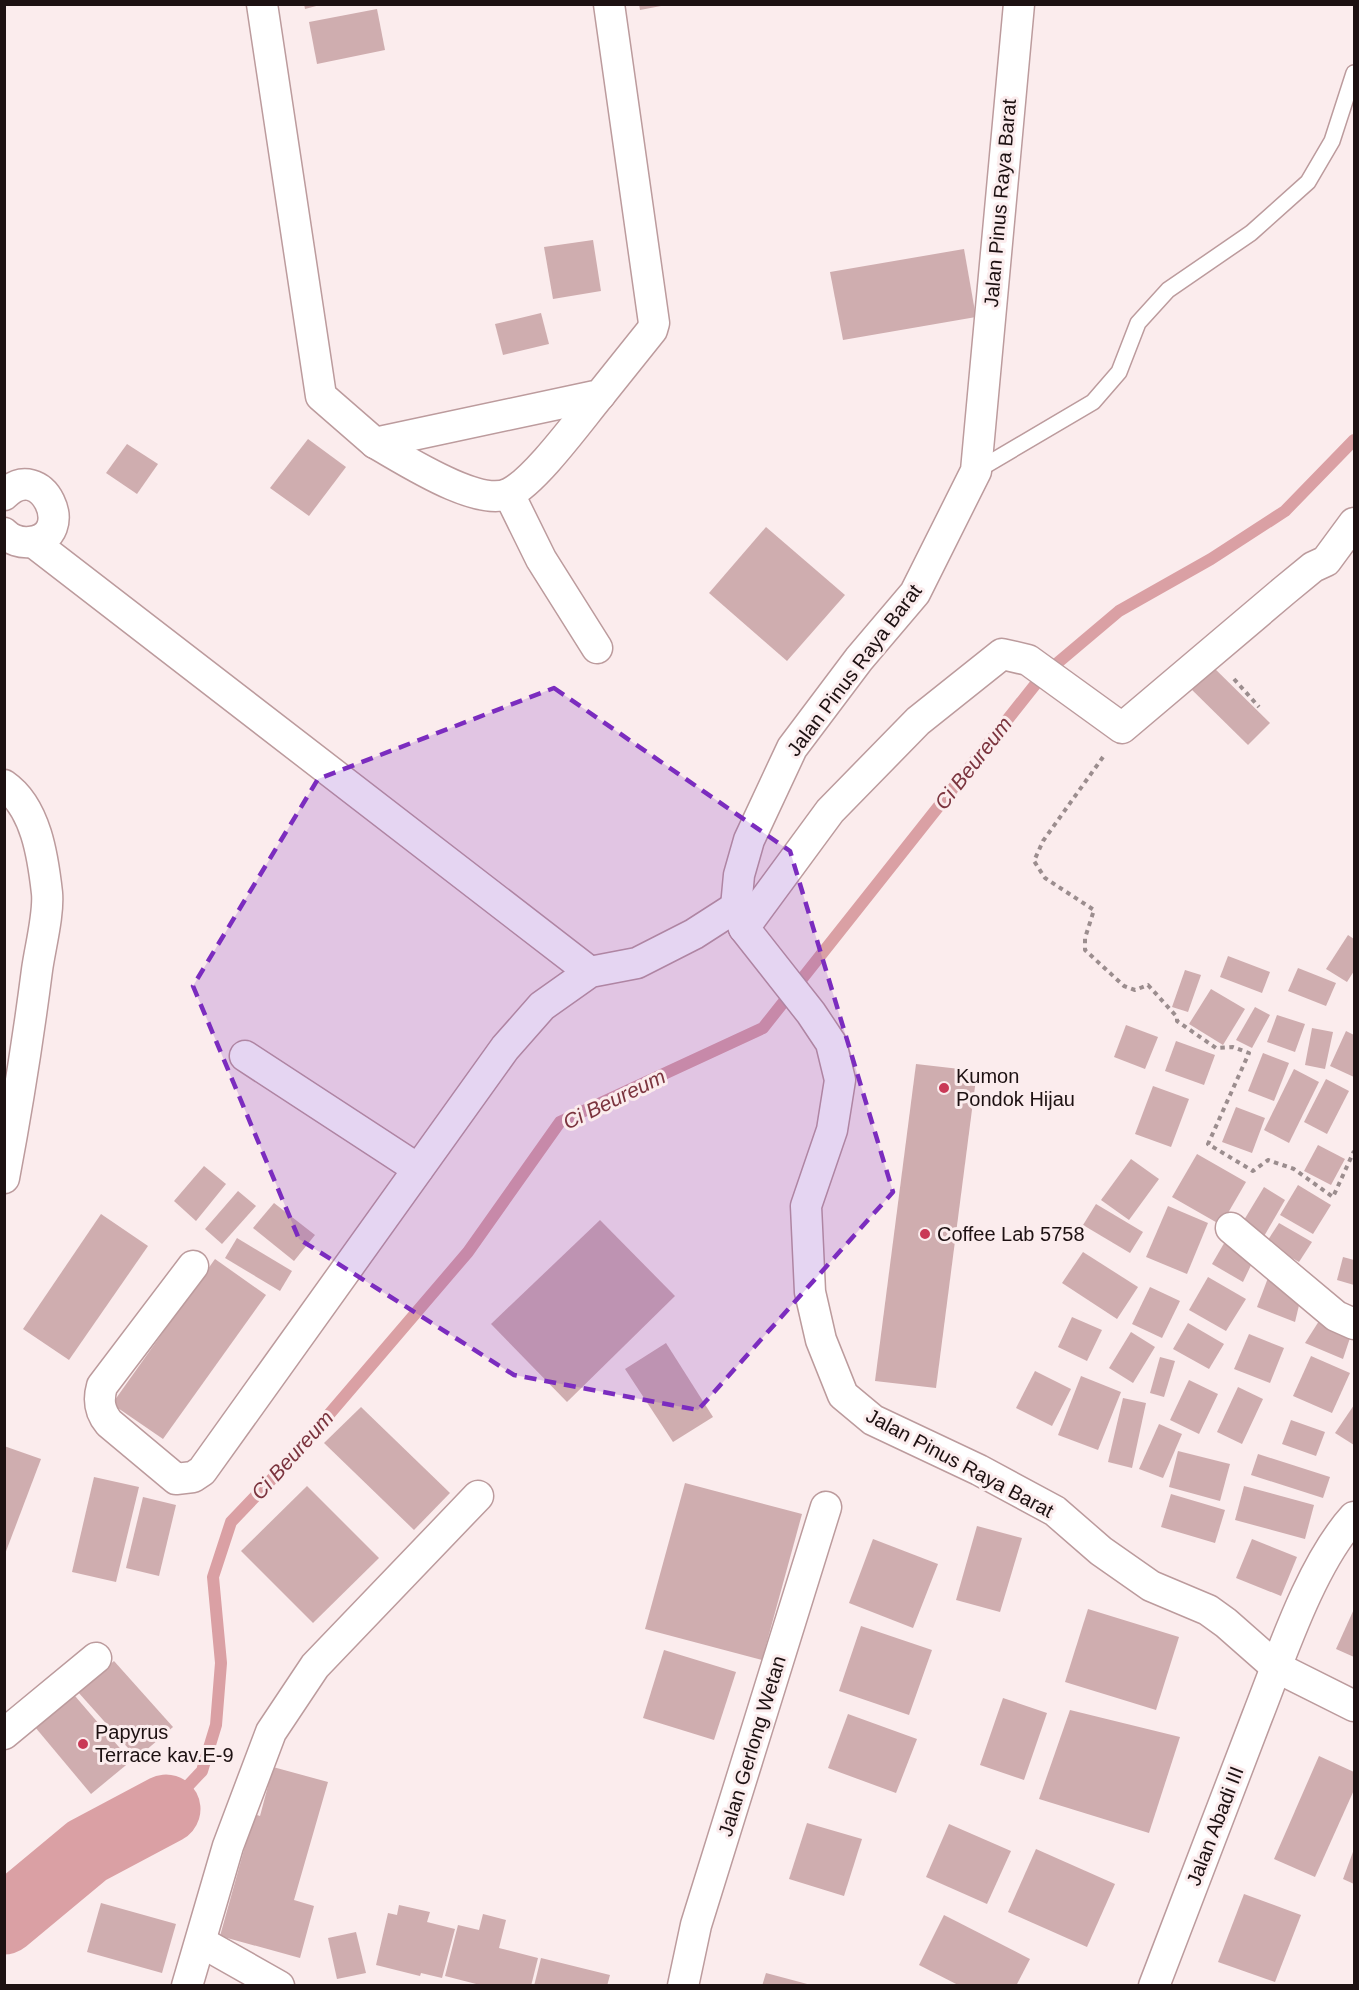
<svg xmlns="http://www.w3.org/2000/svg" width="1359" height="1990" viewBox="0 0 1359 1990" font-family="Helvetica,sans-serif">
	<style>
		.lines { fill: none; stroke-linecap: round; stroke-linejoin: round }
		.stream { stroke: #daa0a4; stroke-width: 12 }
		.river { stroke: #daa0a4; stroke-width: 69 }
		.building { fill: #cfadaf }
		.service-casing { stroke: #bc9b9d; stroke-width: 18 }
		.minor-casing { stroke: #bc9b9d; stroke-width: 33 }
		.path { stroke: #9b8d8e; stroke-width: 4; stroke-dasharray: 4.5 4.5; stroke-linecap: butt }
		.service { stroke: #fff; stroke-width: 15 }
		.minor { stroke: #fff; stroke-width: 30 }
		.marked { fill: #7b2cbf; fill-opacity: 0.2; stroke: #7b2cbf; stroke-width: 4.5; stroke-dasharray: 12 8; stroke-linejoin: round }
		.poi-dot { fill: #c93956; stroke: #fbeced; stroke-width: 2 }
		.labels { text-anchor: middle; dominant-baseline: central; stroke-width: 6; stroke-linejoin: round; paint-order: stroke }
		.street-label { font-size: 20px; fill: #1d1112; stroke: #fbeced }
		.poi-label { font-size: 20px; fill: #1d1112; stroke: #fbeced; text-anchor: start }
		.water-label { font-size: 21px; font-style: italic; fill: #7b343e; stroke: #fbeced }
	</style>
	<rect width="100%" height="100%" fill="#fbeced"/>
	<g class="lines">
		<polyline class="stream" points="166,1809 202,1771 216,1725 221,1663 213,1577 231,1522 290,1460 468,1252 560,1122 763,1028 1042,676 1119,611 1211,559 1285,511 1354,440"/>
		<polyline class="river" points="4,1920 87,1851 166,1809"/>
	</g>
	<g class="building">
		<polygon points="304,4 320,4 320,5 305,9"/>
		<polygon points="639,4 661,4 661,6 640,10"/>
		<polygon points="377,9 385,50 317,64 309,22"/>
		<polygon points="593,240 601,291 553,299 544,247"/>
		<polygon points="964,249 976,317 843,340 830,272"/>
		<polygon points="541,313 549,344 503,355 495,324"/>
		<polygon points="308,439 346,467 309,516 270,488"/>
		<polygon points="127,444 158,464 137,494 106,473"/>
		<polygon points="766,527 845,595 787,661 709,593"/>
		<polygon points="1207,661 1270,723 1248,745 1185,683"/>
		<polygon points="1348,935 1354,939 1354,971 1347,982 1326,969"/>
		<polygon points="1228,956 1270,972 1262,993 1220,977"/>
		<polygon points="1298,968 1336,983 1326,1006 1288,991"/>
		<polygon points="1185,970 1201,975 1188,1012 1172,1007"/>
		<polygon points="1211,989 1245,1009 1223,1045 1189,1024"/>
		<polygon points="1255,1007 1270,1015 1252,1048 1236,1040"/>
		<polygon points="1277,1015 1305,1024 1295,1052 1267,1042"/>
		<polygon points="1126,1025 1158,1037 1145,1069 1114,1057"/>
		<polygon points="1312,1028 1333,1032 1325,1069 1305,1065"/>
		<polygon points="1346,1031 1354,1035 1354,1077 1330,1066"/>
		<polygon points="1176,1041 1215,1055 1204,1085 1165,1071"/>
		<polygon points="1263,1053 1289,1063 1274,1101 1248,1091"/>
		<polygon points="916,1064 977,1071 936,1388 875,1381"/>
		<polygon points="1294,1069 1319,1082 1289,1143 1264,1130"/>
		<polygon points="1326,1079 1349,1091 1327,1134 1304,1122"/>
		<polygon points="1153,1086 1189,1099 1171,1147 1135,1134"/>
		<polygon points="1236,1107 1265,1118 1252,1153 1222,1142"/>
		<polygon points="1318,1145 1345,1159 1331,1185 1304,1171"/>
		<polygon points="1197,1154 1246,1182 1221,1225 1172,1197"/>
		<polygon points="1131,1159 1159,1179 1129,1220 1101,1200"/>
		<polygon points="204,1166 226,1184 196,1221 174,1201"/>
		<polygon points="1298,1185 1331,1205 1313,1234 1280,1215"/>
		<polygon points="1264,1187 1285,1200 1263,1238 1241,1225"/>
		<polygon points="238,1191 256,1206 222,1244 205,1229"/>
		<polygon points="274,1203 315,1235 294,1261 253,1228"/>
		<polygon points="1096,1204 1143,1232 1130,1253 1083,1225"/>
		<polygon points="1168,1206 1208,1223 1187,1274 1146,1257"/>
		<polygon points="101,1214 148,1246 69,1360 23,1329"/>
		<polygon points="600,1220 675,1296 567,1402 491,1324"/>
		<polygon points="1279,1223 1312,1242 1299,1262 1266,1243"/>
		<polygon points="1230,1233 1254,1259 1243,1282 1212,1264"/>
		<polygon points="237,1238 292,1271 280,1291 225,1258"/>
		<polygon points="1083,1252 1138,1287 1117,1319 1062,1283"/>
		<polygon points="1343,1257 1354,1260 1354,1285 1337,1280"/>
		<polygon points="215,1259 266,1295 163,1439 112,1404"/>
		<polygon points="1271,1270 1301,1297 1295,1322 1257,1307"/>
		<polygon points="1208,1277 1246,1299 1226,1331 1189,1310"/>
		<polygon points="1150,1287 1180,1301 1162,1338 1132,1324"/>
		<polygon points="1072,1317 1102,1330 1087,1361 1058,1347"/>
		<polygon points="1319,1321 1351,1335 1343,1359 1305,1343"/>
		<polygon points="1188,1323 1224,1344 1209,1369 1173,1349"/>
		<polygon points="1131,1332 1155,1347 1133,1383 1109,1368"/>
		<polygon points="1249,1334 1284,1348 1270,1383 1234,1369"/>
		<polygon points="666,1343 713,1417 673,1442 625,1369"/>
		<polygon points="1311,1356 1350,1373 1332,1413 1293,1396"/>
		<polygon points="1160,1357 1175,1361 1164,1397 1150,1393"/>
		<polygon points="1035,1371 1071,1389 1052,1426 1016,1408"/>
		<polygon points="1081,1376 1121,1392 1098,1450 1058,1435"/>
		<polygon points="1189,1380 1218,1394 1199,1434 1170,1420"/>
		<polygon points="1238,1387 1263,1399 1242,1444 1217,1432"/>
		<polygon points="1123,1398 1146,1403 1132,1468 1108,1462"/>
		<polygon points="1354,1405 1354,1445 1335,1433"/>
		<polygon points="361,1407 450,1493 414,1530 324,1443"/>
		<polygon points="1291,1420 1325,1432 1316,1456 1282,1444"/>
		<polygon points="1159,1424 1182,1434 1163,1478 1139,1469"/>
		<polygon points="4,1446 41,1459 5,1554 4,1554"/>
		<polygon points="1178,1451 1230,1464 1220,1501 1169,1487"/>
		<polygon points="1258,1454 1330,1477 1323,1498 1251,1475"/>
		<polygon points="94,1477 139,1487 116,1582 72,1572"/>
		<polygon points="685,1483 802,1514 762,1660 645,1629"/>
		<polygon points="307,1486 379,1558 313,1623 241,1551"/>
		<polygon points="1244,1486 1314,1505 1305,1539 1235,1520"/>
		<polygon points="1171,1494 1225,1510 1215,1543 1161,1527"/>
		<polygon points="143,1497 176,1505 159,1576 126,1568"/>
		<polygon points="977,1526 1022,1538 1000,1612 956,1600"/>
		<polygon points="873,1539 938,1564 913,1628 849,1603"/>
		<polygon points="1252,1539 1297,1557 1281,1596 1236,1578"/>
		<polygon points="1088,1609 1179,1637 1156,1710 1065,1682"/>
		<polygon points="1354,1609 1354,1657 1336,1649"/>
		<polygon points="861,1626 932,1650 909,1715 839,1691"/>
		<polygon points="664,1650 736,1672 714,1740 643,1718"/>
		<polygon points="114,1661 173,1727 137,1758 78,1692"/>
		<polygon points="75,1696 131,1761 91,1794 35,1727"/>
		<polygon points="1003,1698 1047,1713 1024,1780 980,1765"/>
		<polygon points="1070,1710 1180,1737 1149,1833 1039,1799"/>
		<polygon points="848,1714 917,1739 896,1793 828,1768"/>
		<polygon points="1319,1756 1354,1772 1354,1790 1315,1877 1274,1859"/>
		<polygon points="273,1767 328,1782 294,1900 314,1906 300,1958 220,1936 254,1814 260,1816"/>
		<polygon points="807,1823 862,1839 844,1896 789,1879"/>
		<polygon points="949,1824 1011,1851 987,1904 926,1877"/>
		<polygon points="1036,1849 1115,1884 1087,1947 1008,1912"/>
		<polygon points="1354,1849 1354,1884 1343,1879"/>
		<polygon points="1244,1894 1301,1915 1275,1982 1218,1962"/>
		<polygon points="101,1903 176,1924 162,1973 87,1952"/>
		<polygon points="399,1905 430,1912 427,1922 455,1929 442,1978 421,1973 420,1976 376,1965 388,1913 397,1915"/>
		<polygon points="483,1914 506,1920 499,1948 538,1958 531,1986 484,1986 445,1976 458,1925 479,1930"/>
		<polygon points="944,1915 1030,1959 1016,1986 960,1986 919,1965"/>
		<polygon points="356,1932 366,1973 337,1979 328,1938"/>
		<polygon points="541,1958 610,1975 607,1986 534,1986"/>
		<polygon points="766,1973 811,1985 811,1986 762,1986"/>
	</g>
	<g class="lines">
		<defs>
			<polyline id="service" points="976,471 1093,402 1119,372 1138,323 1168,290 1251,233 1308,182 1332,141 1354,73"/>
			<g id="minor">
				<polyline points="262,4 321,396 375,443 600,395 652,330 654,323 609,4"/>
				<polyline points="1019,4 976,471 915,593 859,659 792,748 749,840 739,875 736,907 744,928 811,1013 831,1043 840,1080 832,1130 806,1206 810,1292 821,1340 843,1395 873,1420 979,1470 1055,1511 1101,1551 1151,1586 1208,1610 1226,1623 1276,1667 1354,1706"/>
				<path d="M375,443C402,458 479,509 510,493C536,480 580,419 600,395"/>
				<polyline points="509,494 541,559 597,648"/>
				<path d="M4,495C42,456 79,537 30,542C21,543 11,540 4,533"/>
				<polyline points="33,542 590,972"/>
				<path d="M4,785C36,807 43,857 47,893C49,914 40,948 37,970C28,1040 17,1109 4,1178"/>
				<polyline points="744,928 830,811 918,721 1002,654 1028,660 1122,728 1285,590 1313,567 1326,561 1354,523"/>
				<polyline points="245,1056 418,1169"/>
				<polyline points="1231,1228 1336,1316 1354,1324"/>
				<path d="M193,1266L102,1386C98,1400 99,1411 109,1423L176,1479L193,1477L202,1471L505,1048L542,1006L590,972L637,963L694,934L736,907"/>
				<polyline points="4,1734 96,1658"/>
				<polyline points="201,1942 279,1986"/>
				<polyline points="187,1986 228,1846 271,1732 315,1666 478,1496"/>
				<polyline points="683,1986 696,1925 826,1507"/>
				<path d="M1154,1986C1189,1896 1223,1806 1257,1717C1281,1656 1311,1564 1354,1517"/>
			</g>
		</defs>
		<use href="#service" class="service-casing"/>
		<use href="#minor" class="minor-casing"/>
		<g class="path">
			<polyline points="1234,679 1259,707"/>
			<polyline points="1103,757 1043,841 1034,861 1045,878 1094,910 1085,938 1085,950 1124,986 1135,990 1148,985 1177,1017 1177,1021 1216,1048 1233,1047 1249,1053 1208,1144 1253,1171 1268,1160 1294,1169 1333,1197 1354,1151"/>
		</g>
		<use href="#service" class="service"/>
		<use href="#minor" class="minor"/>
	</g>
	<path class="marked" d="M554,688L790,851L893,1192L698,1410L514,1375L299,1239L193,986L318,779Z"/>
	<g class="poi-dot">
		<circle cx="944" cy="1088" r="6"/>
		<circle cx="925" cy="1234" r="6"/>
		<circle cx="83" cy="1744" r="6"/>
	</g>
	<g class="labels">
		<g class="street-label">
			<text transform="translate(1000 203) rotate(-85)">Jalan Pinus Raya Barat</text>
			<text transform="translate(854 670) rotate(-53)">Jalan Pinus Raya Barat</text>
			<text transform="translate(960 1463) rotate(28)">Jalan Pinus Raya Barat</text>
			<text transform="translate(752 1746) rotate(-73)">Jalan Gerlong Wetan</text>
			<text transform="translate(1215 1826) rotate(-69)">Jalan Abadi III</text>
		</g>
		<g class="poi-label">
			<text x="956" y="1076">Kumon<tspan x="956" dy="23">Pondok Hijau</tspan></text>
			<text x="937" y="1234">Coffee Lab 5758</text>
			<text x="95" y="1732">Papyrus<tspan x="95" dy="23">Terrace kav.E-9</tspan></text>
		</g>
		<g class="water-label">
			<text transform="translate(973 763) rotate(-52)">Ci Beureum</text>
			<text transform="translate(614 1099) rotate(-26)">Ci Beureum</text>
			<text transform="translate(292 1455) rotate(-48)">Ci Beureum</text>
		</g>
	</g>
	<rect width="1359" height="1990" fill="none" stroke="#1d1112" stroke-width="12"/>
</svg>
